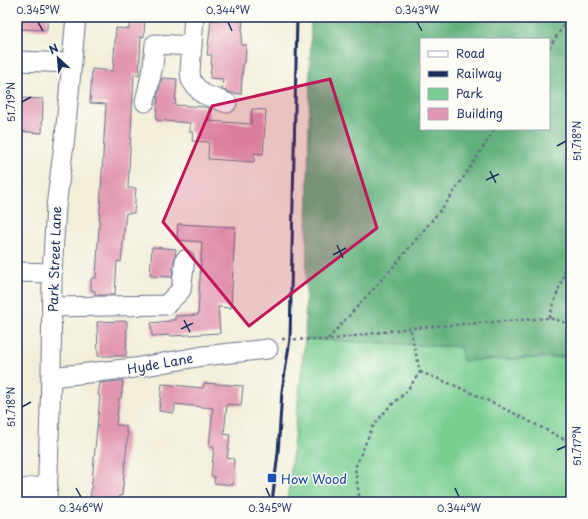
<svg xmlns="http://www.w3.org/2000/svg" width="588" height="519" viewBox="0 0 588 519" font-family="'Playpen Sans',sans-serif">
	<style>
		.green { fill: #79ce92; stroke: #4a7e78 }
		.forest { fill: #62b17c; stroke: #3e706d; fill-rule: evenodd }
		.building { fill: #e297b1 }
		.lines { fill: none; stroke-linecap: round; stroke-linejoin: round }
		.minor-casing { stroke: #667289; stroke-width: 21 }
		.path { stroke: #667289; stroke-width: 2.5; stroke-dasharray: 3 3; stroke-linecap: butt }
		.minor { stroke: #fff; stroke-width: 19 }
		.rail { stroke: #1b2f5e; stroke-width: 3 }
		.marked { fill: #c2185b; fill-opacity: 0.2; stroke: #c2185b; stroke-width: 3; stroke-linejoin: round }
		.ticks { fill: none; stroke: #1b2f5e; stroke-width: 1.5 }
		.transit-dot { fill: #1a4fb4; stroke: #fdfcf7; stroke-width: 1.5 }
		.labels { text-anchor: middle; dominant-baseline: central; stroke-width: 3; stroke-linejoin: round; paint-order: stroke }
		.street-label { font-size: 13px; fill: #1b2f5e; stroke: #fdfcf7 }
		.transit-label { font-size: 13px; fill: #164399; stroke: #fdfcf7; text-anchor: start }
		.neatline { fill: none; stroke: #1b2f5e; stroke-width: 1.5 }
		.ticks-label { font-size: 10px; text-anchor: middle; fill: #1b2f5e }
	</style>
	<rect width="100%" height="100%" fill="#fdfcf7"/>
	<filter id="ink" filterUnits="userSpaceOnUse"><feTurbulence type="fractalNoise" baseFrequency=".025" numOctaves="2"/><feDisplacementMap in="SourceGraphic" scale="8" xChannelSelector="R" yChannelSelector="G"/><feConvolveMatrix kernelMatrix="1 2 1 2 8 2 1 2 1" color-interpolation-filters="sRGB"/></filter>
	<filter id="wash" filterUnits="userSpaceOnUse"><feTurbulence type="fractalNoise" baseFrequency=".012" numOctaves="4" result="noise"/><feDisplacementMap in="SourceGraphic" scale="16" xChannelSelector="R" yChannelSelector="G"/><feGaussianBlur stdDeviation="0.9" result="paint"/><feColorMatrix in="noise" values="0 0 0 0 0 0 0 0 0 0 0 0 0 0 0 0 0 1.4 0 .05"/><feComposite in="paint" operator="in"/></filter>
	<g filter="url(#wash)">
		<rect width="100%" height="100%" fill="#f2eed9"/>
		<polygon class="green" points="305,339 460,347 463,361 571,357 571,502 287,502"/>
		<path class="forest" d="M311,17H571V356L463,361L460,347L305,339ZM421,39H549V129H421Z"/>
		<g id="blocks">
			<g class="building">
				<polygon points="20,17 47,17 47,30 19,29"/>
				<polygon points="129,17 145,17 144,37 141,36 139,75 134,74 128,188 136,188 134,213 126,213 121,262 117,261 115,295 95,295 95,291 91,290 91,278 96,278 106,104 90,103 92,69 113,71 116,28 129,29"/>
				<polygon points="223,17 243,17 241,45 246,45 245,63 243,63 241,94 232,93 222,90 223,79 210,78 212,55 207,55 211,20 223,20"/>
				<polygon points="162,78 177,79 175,105 205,107 209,108 209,121 251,124 252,109 266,110 263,154 254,153 254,162 208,159 209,142 192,141 193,132 190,132 190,123 156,120 158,95"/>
				<polygon points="17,98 43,99 42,133 17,131"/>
				<polygon points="178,224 235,227 231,308 218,307 220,333 171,336 171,335 152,336 151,323 170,321 170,320 175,320 175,316 198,315 202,242 177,240"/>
				<polygon points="152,247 176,249 172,277 150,276"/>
				<polygon points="127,321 126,356 98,356 97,322"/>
				<polygon points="119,381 123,381 121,398 119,398 116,425 126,426 126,432 128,432 122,496 120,495 119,502 90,502 100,396 98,395 100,383"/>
				<polygon points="204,383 243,386 241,406 227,404 224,434 230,435 227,458 234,459 233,485 214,483 215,477 211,476 214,447 209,447 213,408 175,404 174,413 159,411 162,384 203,388"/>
			</g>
		</g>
	</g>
	<g filter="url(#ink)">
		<use href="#blocks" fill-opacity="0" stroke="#667289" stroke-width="1"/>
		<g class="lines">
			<defs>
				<g id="minor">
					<polyline points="194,17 190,71 191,80 196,87 203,94 227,103"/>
					<polyline points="17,61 72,63"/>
					<polyline points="145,102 153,66 155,44 192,46"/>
					<polyline points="17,272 52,273"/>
					<polyline points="52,307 166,305 181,290 185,260"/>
					<polyline points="51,377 134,368 203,356 268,349"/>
					<polyline points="17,490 36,487 48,487"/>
					<polyline points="47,502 51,377 52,273 56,207 65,136 76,17"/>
				</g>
			</defs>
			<use href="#minor" class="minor-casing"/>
			<g class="path">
				<polyline points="549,48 569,17"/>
				<polyline points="549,318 564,273 571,226"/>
				<polyline points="282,339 328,340 410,328 549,318 571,324"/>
				<polyline points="328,339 394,266 448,201 495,129"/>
				<path d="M420,372C473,391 521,417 571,443"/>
				<polyline points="360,502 355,468 372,428 387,409 406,392 420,372 410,328"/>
			</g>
			<use href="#minor" class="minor"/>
			<polyline class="rail" points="272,502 278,453 282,391 290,339 297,17"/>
		</g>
	</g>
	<path class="marked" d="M330,79L377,228L249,326L163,222L212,106Z"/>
	<path class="ticks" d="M38,22L43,31M228,22L232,31M417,22L422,31M22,102L31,97M557,146L566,141M490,171L496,183M486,180L499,174M337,245L343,258M333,255L346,248M184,320L190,332M181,329L193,323M22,407L31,402M557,450L566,446M76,488L81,497M266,488L270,497M455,488L459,497"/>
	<rect class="transit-dot" x="267" y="473" width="10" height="10" rx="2"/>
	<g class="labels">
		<g class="street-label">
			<text transform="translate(54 259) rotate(-88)">Park Street Lane</text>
			<text transform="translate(160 363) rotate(-10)">Hyde Lane</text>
		</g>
		<g class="transit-label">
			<text x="281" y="478">How Wood</text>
		</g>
	</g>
	<rect width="588" height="519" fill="none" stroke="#fdfcf7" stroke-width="44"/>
	<rect x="420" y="38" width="130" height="92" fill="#fdfcf7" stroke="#a3aaba"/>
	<rect x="428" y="51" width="20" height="6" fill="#ffffff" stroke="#a3aaba"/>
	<text x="456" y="58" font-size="12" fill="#1b2f5e">Road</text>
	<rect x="428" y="71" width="20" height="6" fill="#1b2f5e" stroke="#a3aaba"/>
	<text x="456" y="78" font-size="12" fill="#1b2f5e">Railway</text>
	<rect x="428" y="88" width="20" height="12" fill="#79ce92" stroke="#a3aaba"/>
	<text x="456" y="98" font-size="12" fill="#1b2f5e">Park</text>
	<rect x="428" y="108" width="20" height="12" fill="#e297b1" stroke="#a3aaba"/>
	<text x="456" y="118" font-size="12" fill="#1b2f5e">Building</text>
	<g transform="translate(58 58) rotate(334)" stroke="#fdfcf7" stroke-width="3" paint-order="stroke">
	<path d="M0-3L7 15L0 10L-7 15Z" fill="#1b2f5e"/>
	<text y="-6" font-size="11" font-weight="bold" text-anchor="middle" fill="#1b2f5e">N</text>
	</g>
	<rect x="22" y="22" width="544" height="475" class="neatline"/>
	<g class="ticks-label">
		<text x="38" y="14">0.345°W</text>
		<text x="228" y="14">0.344°W</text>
		<text x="417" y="14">0.343°W</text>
		<text transform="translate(11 102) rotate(-90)" y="4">51.719°N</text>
		<text transform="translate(577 141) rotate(-90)" y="4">51.718°N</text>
		<text transform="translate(11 407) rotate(-90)" y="4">51.718°N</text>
		<text transform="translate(577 446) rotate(-90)" y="4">51.717°N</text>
		<text x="81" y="512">0.346°W</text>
		<text x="270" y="512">0.345°W</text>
		<text x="459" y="512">0.344°W</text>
	</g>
</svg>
